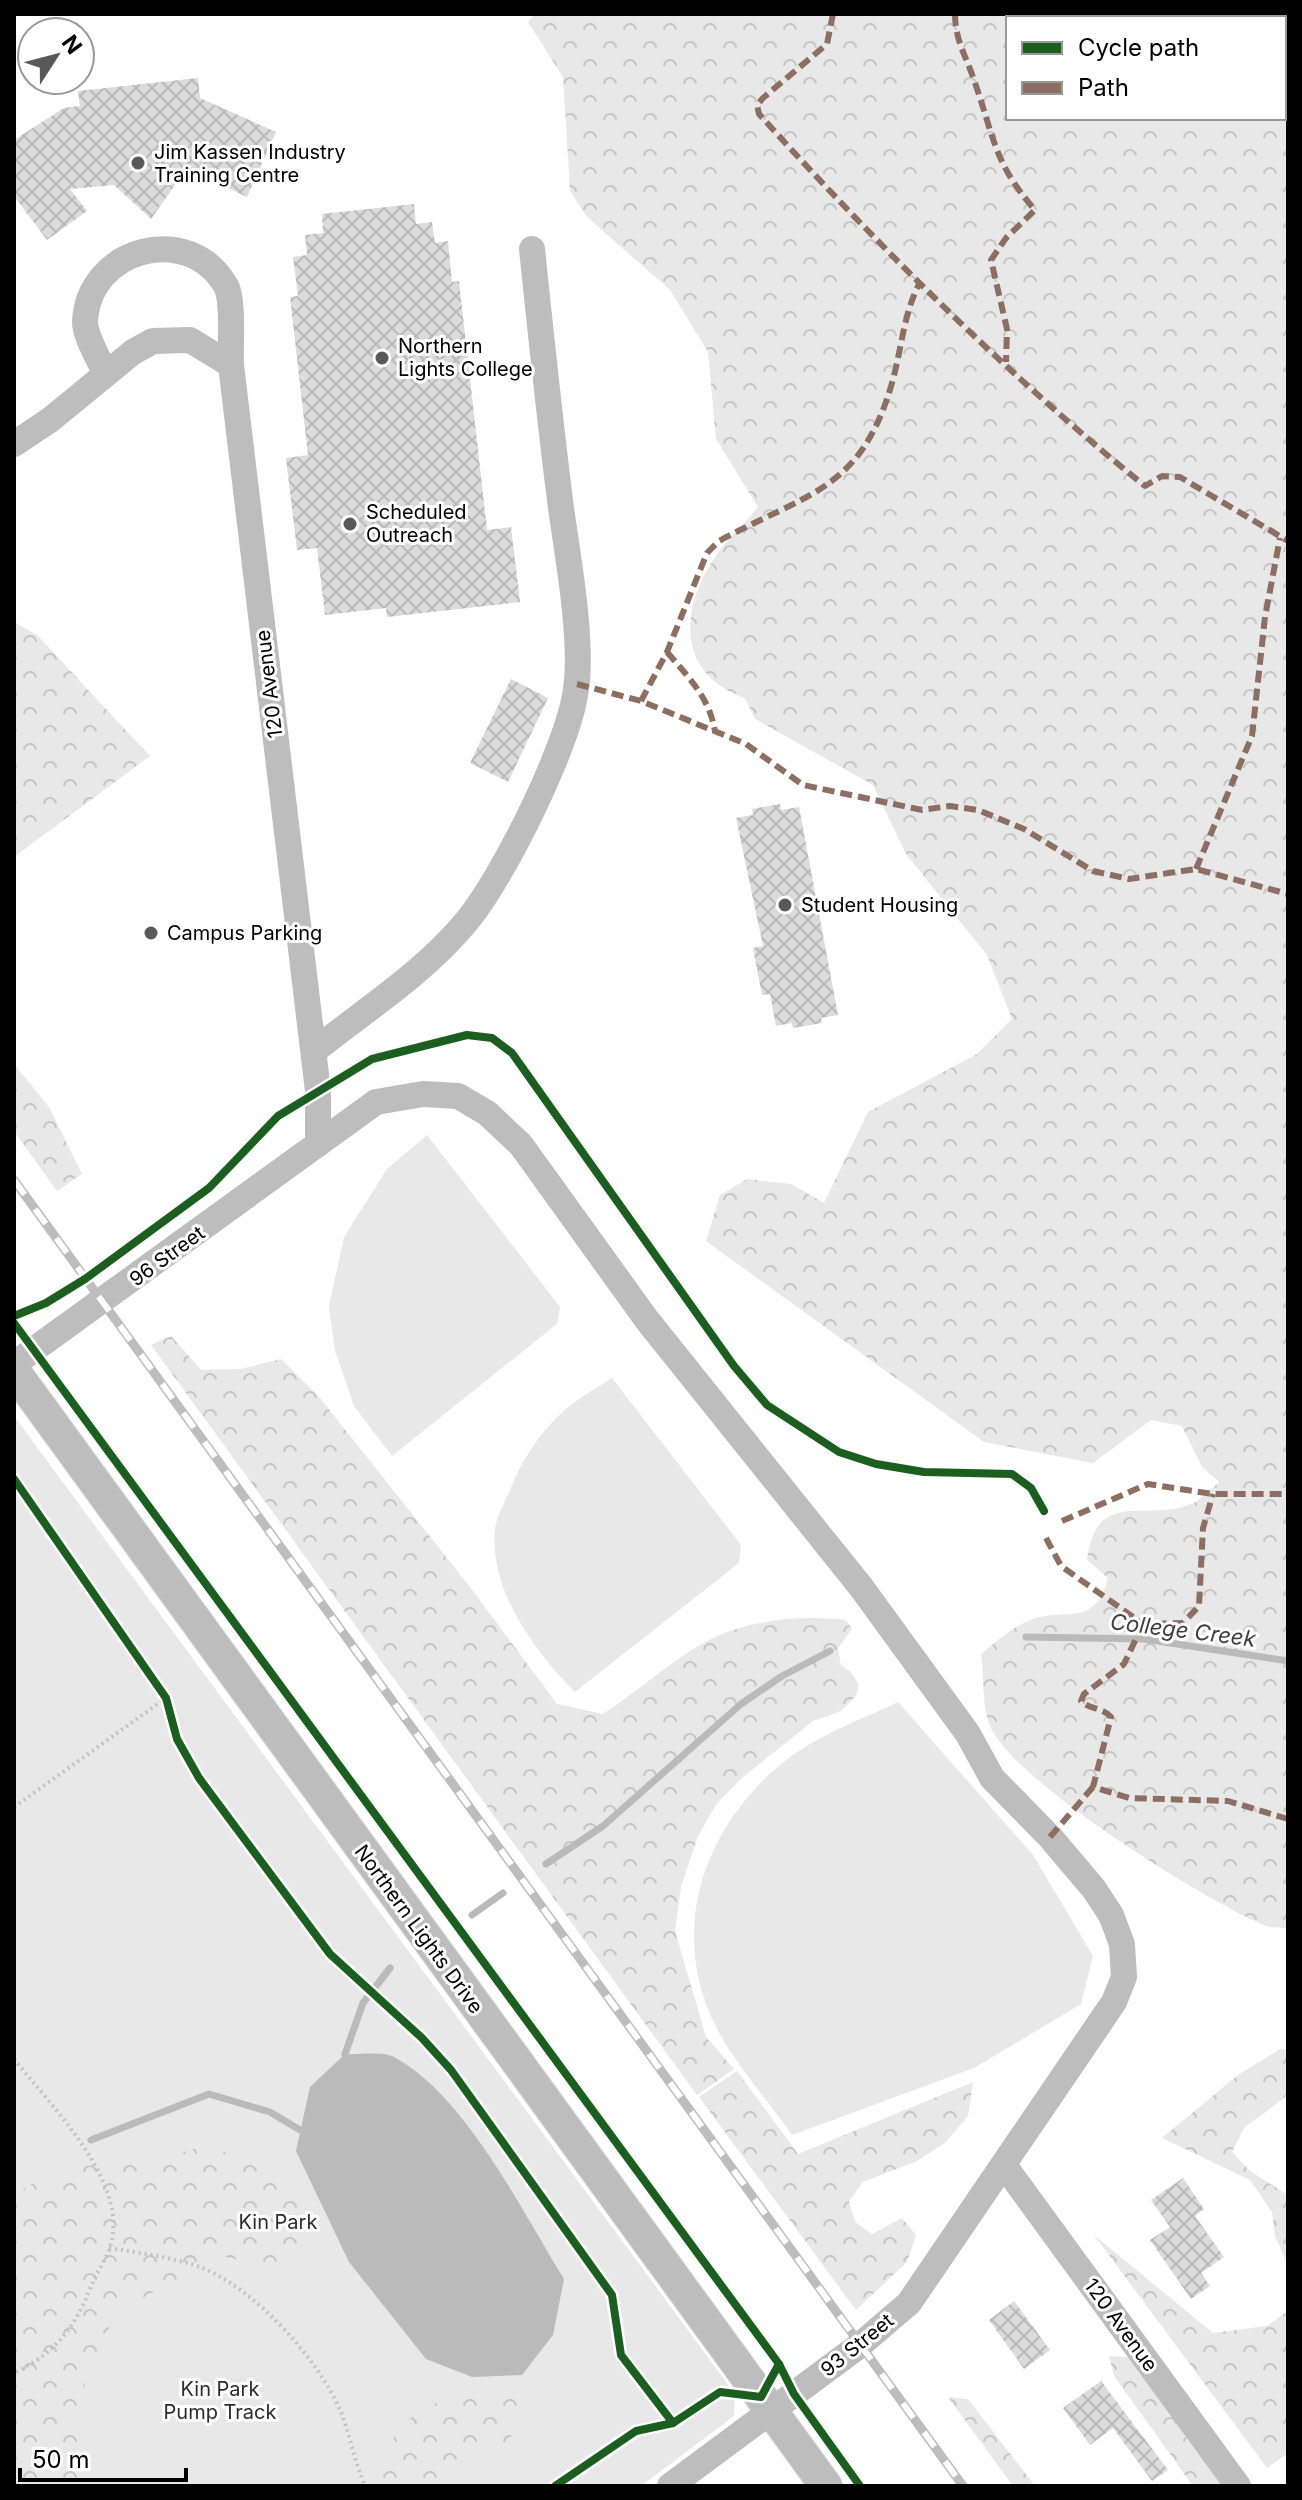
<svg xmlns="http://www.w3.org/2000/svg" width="1302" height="2500" viewBox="0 0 1302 2500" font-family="Inter,sans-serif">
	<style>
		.green { fill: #e8e8e8 }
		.forest { fill: url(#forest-crowns); fill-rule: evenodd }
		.water { fill: #bababa }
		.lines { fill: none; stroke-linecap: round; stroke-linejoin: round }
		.stream { stroke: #bababa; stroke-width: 7 }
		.building { fill: url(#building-cross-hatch) }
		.major-casing { stroke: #dbdbdb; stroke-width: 34 }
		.path { stroke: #c2c2c2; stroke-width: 4; stroke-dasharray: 2 4; stroke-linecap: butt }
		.minor { stroke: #bdbdbd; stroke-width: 26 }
		.major { stroke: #bdbdbd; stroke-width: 32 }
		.rail-casing { stroke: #bdbdbd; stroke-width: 9 }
		.rail { stroke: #fff; stroke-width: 6; stroke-dasharray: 18; stroke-linecap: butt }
		.quiet { stroke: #8d6e63; stroke-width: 6; stroke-dasharray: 12 6; stroke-linecap: butt }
		.cycleway-casing { stroke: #fff; stroke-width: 13 }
		.cycleway { stroke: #1b5e20; stroke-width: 8 }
		.poi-dot { fill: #595959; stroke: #fff; stroke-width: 3 }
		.labels { text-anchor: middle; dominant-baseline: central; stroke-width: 6; stroke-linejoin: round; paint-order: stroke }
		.poi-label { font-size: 20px; fill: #000; stroke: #fff; text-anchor: start }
		.street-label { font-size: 20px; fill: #000; stroke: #fff }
		.park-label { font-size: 20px; fill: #2c2c2c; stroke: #fff }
		.water-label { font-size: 22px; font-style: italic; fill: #3d3d3d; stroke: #fff }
	</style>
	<defs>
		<pattern id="forest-crowns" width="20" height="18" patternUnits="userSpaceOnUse" patternTransform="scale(2)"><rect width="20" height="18" fill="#e8e8e8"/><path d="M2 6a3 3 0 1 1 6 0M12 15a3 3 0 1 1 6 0" fill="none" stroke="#c5c5c5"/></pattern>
		<pattern id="building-cross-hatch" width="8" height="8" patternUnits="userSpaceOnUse" patternTransform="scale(2)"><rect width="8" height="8" fill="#dbdbdb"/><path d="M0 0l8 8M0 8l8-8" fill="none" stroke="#bababa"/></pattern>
	</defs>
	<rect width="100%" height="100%" fill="#fff"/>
	<g class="green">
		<polygon points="427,1135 560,1307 557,1324 392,1456 354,1406 335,1351 329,1306 344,1237 387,1169"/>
		<path d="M612,1378L741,1545L739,1563L575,1692C536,1652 489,1591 495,1530C496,1517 505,1502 510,1490C522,1459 541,1431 566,1409C580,1397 597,1388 612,1378Z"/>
		<polygon points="14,1416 735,2394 734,2416 641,2486 14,2486"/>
		<path d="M898,1702L1033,1855L1093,1956L1081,2004L974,2068L792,2135C768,2101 738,2067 718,2031C666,1933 703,1826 785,1761C818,1735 860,1720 898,1702Z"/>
	</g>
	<g class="forest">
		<path d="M535,14H1288V1928C1280,1927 1271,1928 1264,1925C1206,1901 1013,1781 990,1726C982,1706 984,1676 981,1654C995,1643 1011,1628 1028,1621C1066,1605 1093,1631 1108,1578L1087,1560C1096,1489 1142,1521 1189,1505C1199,1502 1210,1489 1219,1482L1202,1467L1182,1426L1151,1420L1093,1463L984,1442L706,1241L720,1195L747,1179L791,1184L824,1203L868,1112L977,1054L1012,1019L987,955L906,854L873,785L755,719L745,698C672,673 681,602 720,550C731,535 746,522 758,507L716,439L708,352L670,290L587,217L570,191L563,77L528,22ZM1008,18H1284V118H1008Z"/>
		<polygon points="14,622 37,635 150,756 14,857"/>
		<polygon points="14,1064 49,1107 82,1174 57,1191 14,1131"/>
		<path d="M171,1336L201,1370L241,1369L281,1359L320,1398L470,1587L557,1704L603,1714C639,1691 671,1660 709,1640C750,1619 802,1615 846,1620L852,1629L838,1648L841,1666L850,1671L859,1685L856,1696L841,1711L813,1721L743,1777L717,1803L698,1836L681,1887L675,1931L706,2037L734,2069L697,2095L151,1345Z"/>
		<polygon points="1280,2049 1288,2050 1288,2095 1244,2128 1232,2152 1250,2171 1288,2195 1288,2266 1275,2236 1272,2212 1250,2180 1162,2138 1238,2075"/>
		<polygon points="737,2071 798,2154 973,2082 968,2116 945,2143 917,2161 863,2182 849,2201 855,2222 872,2234 902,2218 916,2235 907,2262 856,2310 699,2097"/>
		<polygon points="197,2148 258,2157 296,2189 301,2239 278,2267 219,2256 116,2313 82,2392 79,2446 91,2481 98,2486 14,2486 14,2194 39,2180 112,2159 161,2159"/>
		<polygon points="1094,2235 1213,2333 1267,2326 1288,2311 1288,2453 1267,2468"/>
		<polygon points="1109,2356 1130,2357 1224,2486 1193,2486 1114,2376"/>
		<path d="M496,2389L518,2400C523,2444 499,2443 470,2464C461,2470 454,2479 447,2486H377C393,2411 426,2400 496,2389Z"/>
		<polygon points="948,2397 968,2399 1035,2486 1013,2486"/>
	</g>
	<path class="water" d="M345,2054C359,2055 382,2051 394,2057C465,2095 522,2211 564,2279L553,2335L522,2375L472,2377L426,2359L349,2262L296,2151L310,2087Z"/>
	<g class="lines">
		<g class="stream">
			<polyline points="1026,1637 1144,1639 1288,1661"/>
			<polyline points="546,1864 603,1826 741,1704 782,1676 830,1651"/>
			<polyline points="472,1915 503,1893"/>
			<polyline points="345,2054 363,2003 390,1968"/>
			<polyline points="91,2140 209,2094 270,2112 300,2130"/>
		</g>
	</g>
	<g class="building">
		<polygon points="198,78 200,98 276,132 247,197 203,176 180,178 151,219 114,185 70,189 87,211 47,240 14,196 14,140 64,108 80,106 78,91"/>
		<polygon points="414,204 416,224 432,222 435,243 448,241 452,282 459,281 487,530 511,527 520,602 387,617 386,608 325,615 317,548 297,550 286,458 308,455 290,297 298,296 293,257 307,255 305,235 323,233 322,214"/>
		<polygon points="511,679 548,698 508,782 470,763"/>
		<polygon points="780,804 781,810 799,807 838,1015 821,1018 822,1023 793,1028 792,1023 776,1026 770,994 762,995 753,948 763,946 736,818 753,815 752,809"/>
		<polygon points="1183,2178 1204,2209 1195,2216 1224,2257 1201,2273 1210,2286 1191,2299 1150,2240 1170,2227 1151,2200"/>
		<polygon points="1014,2301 1050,2350 1024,2369 989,2320"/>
		<polygon points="1101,2381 1168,2470 1152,2481 1113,2428 1090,2445 1063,2408"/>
	</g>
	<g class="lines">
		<defs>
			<polyline id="major" points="14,1371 826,2486"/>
		</defs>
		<use href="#major" class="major-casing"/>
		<g class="path">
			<polyline points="14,1807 166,1698"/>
			<path d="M14,2059C51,2107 133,2184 109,2250C104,2263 95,2275 90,2289C74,2329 54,2354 14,2373"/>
			<path d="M109,2248C140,2253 171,2257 200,2267C253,2287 318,2358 340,2410C350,2434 354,2461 365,2486"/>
		</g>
		<g class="minor">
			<path d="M105,373C99,359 85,336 85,322C88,248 189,221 226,286C234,300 230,347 231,365L318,1091V1144"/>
			<polyline points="14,444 50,420 133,352 153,341 190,340 231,365"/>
			<path d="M314,1051C365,1010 424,973 466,922C503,878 569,745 576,689C583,640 568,558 561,508C550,422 541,336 532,249"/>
			<polyline points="14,1364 376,1102 423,1094 458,1096 487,1113 521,1145 647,1320 861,1587 968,1734 992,1778 1050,1837 1094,1889 1111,1915 1122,1944 1124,1977 1114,2002 909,2303 860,2345 670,2486"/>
			<polyline points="1004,2165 1238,2486"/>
		</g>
		<use href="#major" class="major"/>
		<defs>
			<polyline id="rail" points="14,1180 963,2486"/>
		</defs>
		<use href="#rail" class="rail-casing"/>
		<use href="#rail" class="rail"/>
		<g class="quiet">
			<path d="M833,14L827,44L763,98L757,105L759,114C878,246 1006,374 1145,486L1162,476L1180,477L1288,541"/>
			<path d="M955,14C955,40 966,56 974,80C994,136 993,162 1035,210L1006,238L991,260L1007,329L1006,362"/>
			<path d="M667,652C689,678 710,698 715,732"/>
			<polyline points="577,684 641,701 746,744 803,785 922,810 950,806 978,810 1024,829 1093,871 1129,879 1196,869 1288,894"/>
			<path d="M641,701L667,652L707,553L719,541C807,493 861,491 892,383C902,348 903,315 920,282"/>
			<polyline points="1196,869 1252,736 1265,617 1280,538"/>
			<polyline points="1062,1521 1148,1484 1213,1494 1288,1494"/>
			<polyline points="1046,1538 1061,1566 1143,1624 1183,1623 1199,1606 1203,1528 1213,1494"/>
			<path d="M1143,1624L1124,1664L1084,1694L1081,1701C1090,1710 1102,1707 1111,1717L1093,1787L1129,1798L1228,1801L1288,1819"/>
			<polyline points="1050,1837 1093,1787"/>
		</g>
		<defs>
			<g id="cycleway">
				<polyline points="14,1316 46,1303 85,1279 209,1188 278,1116 372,1059 467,1035 492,1038 512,1053 734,1366 767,1405 839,1452 876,1464 924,1472 1012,1474 1031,1488 1044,1511"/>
				<polyline points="14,1323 779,2364 794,2394 860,2486"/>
				<polyline points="14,1479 166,1698 177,1739 199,1778 330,1954 422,2038 451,2070 612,2295 621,2355 673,2423"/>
				<polyline points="555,2486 636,2431 673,2423 720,2392 761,2397 779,2364"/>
			</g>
		</defs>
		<use href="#cycleway" class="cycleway-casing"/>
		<use href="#cycleway" class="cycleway"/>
	</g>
	<g class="poi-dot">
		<circle cx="138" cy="163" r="8"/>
		<circle cx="382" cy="358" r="8"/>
		<circle cx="350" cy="524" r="8"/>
		<circle cx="785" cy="905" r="8"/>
		<circle cx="151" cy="933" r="8"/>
	</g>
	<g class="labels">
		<g class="poi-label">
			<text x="154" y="152">Jim Kassen Industry<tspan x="154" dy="23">Training Centre</tspan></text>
			<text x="398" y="346">Northern<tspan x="398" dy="23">Lights College</tspan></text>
			<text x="366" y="512">Scheduled<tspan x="366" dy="23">Outreach</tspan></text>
			<text x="801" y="905">Student Housing</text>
			<text x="167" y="933">Campus Parking</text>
		</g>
		<g class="street-label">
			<text transform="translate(269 684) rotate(-97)">120 Avenue</text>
			<text transform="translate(167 1256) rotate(-36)">96 Street</text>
			<text transform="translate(419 1929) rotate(54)">Northern Lights Drive</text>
			<text transform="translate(1121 2325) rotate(54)">120 Avenue</text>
			<text transform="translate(857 2345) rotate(-39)">93 Street</text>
		</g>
		<g class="park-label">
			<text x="278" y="2222">Kin Park</text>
			<text x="220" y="2389">Kin Park<tspan x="220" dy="23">Pump Track</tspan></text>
		</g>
		<g class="water-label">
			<text transform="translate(1183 1630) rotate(7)">College Creek</text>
		</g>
	</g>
	<rect width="1302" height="2500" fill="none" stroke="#000000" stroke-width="32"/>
	<rect x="1006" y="16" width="280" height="104" fill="#ffffff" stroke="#999999" stroke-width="2"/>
	<rect x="1022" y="42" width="40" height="12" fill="#1b5e20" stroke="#999999" stroke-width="2"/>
	<text x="1078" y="56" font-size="24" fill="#000000">Cycle path</text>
	<rect x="1022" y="82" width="40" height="12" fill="#8d6e63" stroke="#999999" stroke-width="2"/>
	<text x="1078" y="96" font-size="24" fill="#000000">Path</text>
	<g transform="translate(56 56) rotate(54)"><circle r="38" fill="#ffffff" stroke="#999999" stroke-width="2"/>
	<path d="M0-6L14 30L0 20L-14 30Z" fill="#595959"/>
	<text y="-12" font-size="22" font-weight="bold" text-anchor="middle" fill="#000000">N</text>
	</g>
	<path d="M20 2468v12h166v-12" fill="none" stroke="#000000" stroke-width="4"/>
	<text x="32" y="2468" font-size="24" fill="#000000" stroke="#ffffff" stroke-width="6" paint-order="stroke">50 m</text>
</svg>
